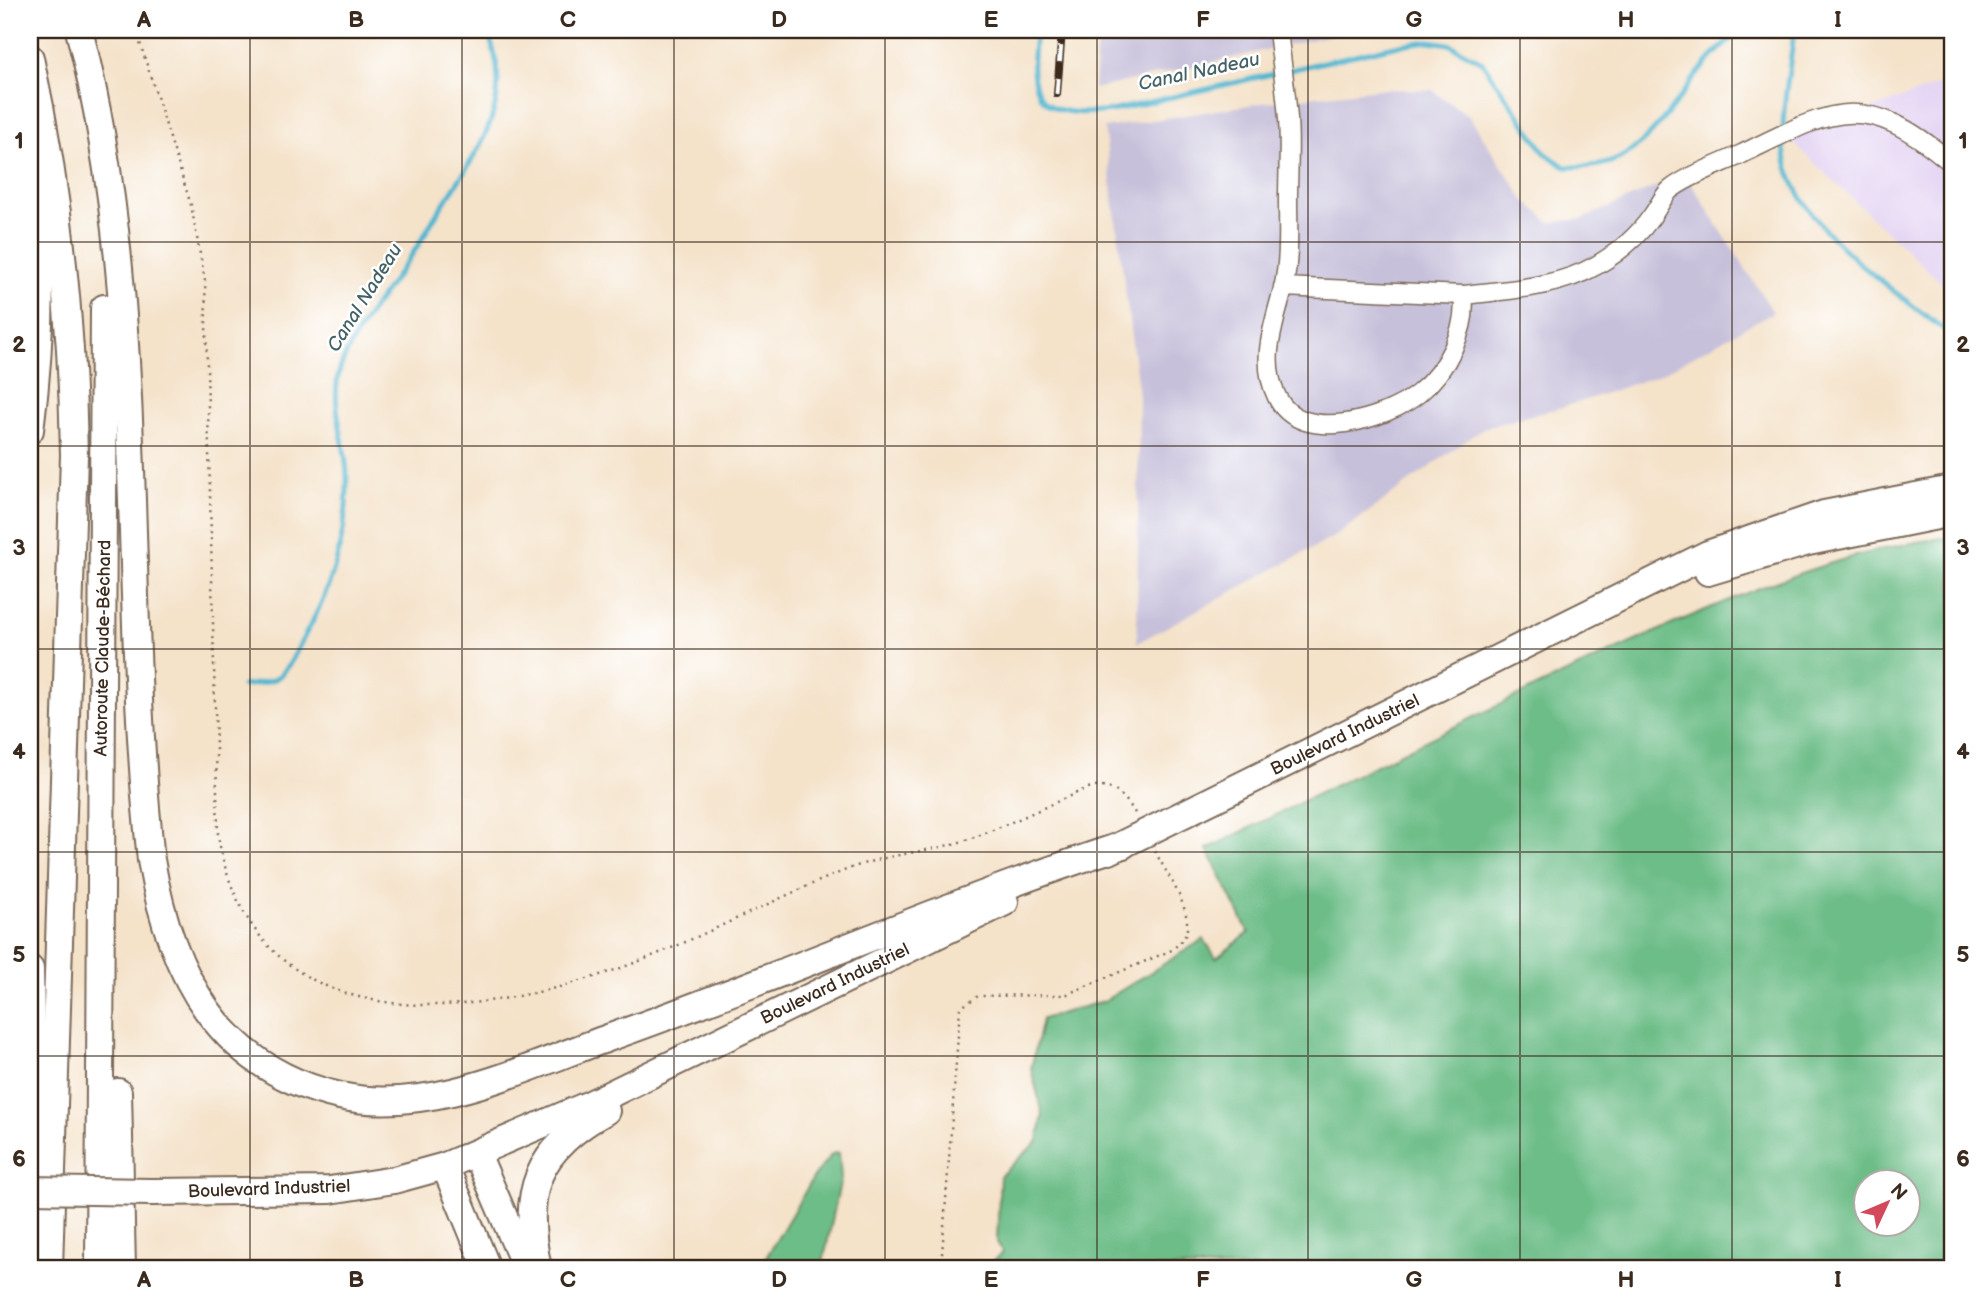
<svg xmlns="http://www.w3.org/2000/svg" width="1982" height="1298" viewBox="0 0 1982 1298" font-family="'Balsamiq Sans',sans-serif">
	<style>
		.built { fill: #e3d3f3 }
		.industrial { fill: #c6c0da }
		.forest { fill: #6dbd88; stroke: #547453; stroke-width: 2; fill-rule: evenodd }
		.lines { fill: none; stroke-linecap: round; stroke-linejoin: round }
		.stream { stroke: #51b6d0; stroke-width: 5 }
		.minor-casing { stroke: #7c6a5a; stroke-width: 21 }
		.highway-casing { stroke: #7c6a5a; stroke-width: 30 }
		.path { stroke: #7c6a5a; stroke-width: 2.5; stroke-dasharray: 2 5; stroke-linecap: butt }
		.minor { stroke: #fff; stroke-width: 18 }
		.highway { stroke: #fff; stroke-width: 26 }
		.rail-casing { stroke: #3b2a1e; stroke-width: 8 }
		.rail { stroke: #fff; stroke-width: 5; stroke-dasharray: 16; stroke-linecap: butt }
		.highway-bridge-casing { stroke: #7c6a5a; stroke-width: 30; stroke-linecap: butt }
		.highway-bridge { stroke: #fff; stroke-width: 26 }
		.grid { fill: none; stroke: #3b2a1e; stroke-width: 2; stroke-opacity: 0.55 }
		.labels { text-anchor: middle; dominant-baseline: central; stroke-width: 5; stroke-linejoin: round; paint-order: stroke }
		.street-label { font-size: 18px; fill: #3b2a1e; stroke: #fff }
		.water-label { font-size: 19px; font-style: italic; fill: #446265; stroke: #fff }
		.neatline { fill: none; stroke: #3b2a1e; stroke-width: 2.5 }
		.grid-label { font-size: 23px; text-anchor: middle; font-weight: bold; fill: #3b2a1e }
	</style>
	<rect width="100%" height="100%" fill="#fff"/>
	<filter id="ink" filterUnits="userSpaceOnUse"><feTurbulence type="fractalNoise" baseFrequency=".0143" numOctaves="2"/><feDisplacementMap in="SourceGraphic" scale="14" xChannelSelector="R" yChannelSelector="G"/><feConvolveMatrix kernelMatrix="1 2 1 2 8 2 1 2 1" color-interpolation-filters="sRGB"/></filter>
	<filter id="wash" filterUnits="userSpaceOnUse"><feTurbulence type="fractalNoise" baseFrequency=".00686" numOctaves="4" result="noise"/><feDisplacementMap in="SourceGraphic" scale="28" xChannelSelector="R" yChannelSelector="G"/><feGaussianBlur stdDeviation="1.57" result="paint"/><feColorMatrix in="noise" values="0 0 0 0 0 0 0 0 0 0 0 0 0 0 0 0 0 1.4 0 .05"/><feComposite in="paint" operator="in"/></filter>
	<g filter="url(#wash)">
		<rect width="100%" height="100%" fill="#f4e2c9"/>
		<polygon class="built" points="1952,80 1952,293 1789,139"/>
		<g class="industrial">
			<polygon points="1098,30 1354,30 1094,89"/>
			<polygon points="1378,89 1432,90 1469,116 1525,201 1550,222 1582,219 1685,174 1773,312 1659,375 1577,403 1483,428 1337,535 1137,643 1139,396 1104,128 1268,102"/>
		</g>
		<g class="forest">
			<path d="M1952,537V1268H986L1003,1252L997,1242L1000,1176L1038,1141L1043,1114L1031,1069L1042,1019L1104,1001L1204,939L1216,958L1249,933L1207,849C1340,783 1472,716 1607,654C1714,605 1834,550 1952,537ZM1867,1182H1909V1224H1867Z"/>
			<polygon points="839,1153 841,1178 822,1268 760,1268 816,1173 832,1154"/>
		</g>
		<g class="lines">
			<g class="stream">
				<path d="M1036,30C1025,99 1040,119 1111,111L1399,45L1429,41L1449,44L1482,62L1545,153L1565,167C1581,167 1602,167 1618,159C1670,132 1692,60 1745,30"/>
				<path d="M1794,30C1791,69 1780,108 1784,148C1791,226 1895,290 1952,336"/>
				<path d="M243,686C253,684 271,683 278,677C291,667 296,651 304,637C333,587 348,534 347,476C346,438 328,403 341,366C357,324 390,287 415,250C424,237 431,222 440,209C477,153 519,100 486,30"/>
			</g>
		</g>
	</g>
	<g filter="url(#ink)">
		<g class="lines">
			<defs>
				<g id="minor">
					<path d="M1278,30C1281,59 1286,90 1288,119C1290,146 1288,173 1288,199C1288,229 1290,259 1283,289C1274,325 1259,361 1277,397C1300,446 1388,419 1419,393C1446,371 1468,329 1463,295L1283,287"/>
					<path d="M1463,295C1507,290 1558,288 1597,265C1618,253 1638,236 1652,216C1658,208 1663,196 1670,190C1687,176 1721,164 1742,154C1832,110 1863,89 1948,160L1952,157"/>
				</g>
				<g id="highway">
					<path d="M79,30C149,300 121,585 151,860C170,973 219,1069 340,1096C430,1116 526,1067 608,1038C781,977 949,902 1123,845"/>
					<path d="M30,58C59,189 72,320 74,455L49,1268"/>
					<path d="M30,430C42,340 43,250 33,160"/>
					<polyline points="1708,572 1808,542 1952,513"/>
					<polyline points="1109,851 1708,554 1824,514 1952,489"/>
					<polyline points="30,969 34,1191"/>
					<polyline points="118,1092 122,1268"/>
					<polyline points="477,1154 526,1268"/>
					<polyline points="445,1166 487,1268"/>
					<polyline points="152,1192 330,1190 394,1180 445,1166 590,1104 1005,902"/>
					<polyline points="99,1268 104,308"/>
					<path d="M538,1268C521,1191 536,1150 606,1111"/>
				</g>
			</defs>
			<use href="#minor" class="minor-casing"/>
			<use href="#highway" class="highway-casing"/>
			<g class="path">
				<path d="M136,30L191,205L205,281L218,836C253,1037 453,1024 606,973C691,945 770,899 854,867C891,853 934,852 972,838C1011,824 1050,804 1088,788C1112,783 1124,794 1136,815"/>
				<path d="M941,1268L960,1008L978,996L1065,995L1172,950C1178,944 1187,938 1187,928C1189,904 1166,873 1155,851"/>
			</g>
			<use href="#minor" class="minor"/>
			<use href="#highway" class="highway"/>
			<defs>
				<polyline id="rail" points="1057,94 1062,30"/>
			</defs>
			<use href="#rail" class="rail-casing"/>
			<use href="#rail" class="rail"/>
			<defs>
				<polyline id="highway-bridge" points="30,1190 152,1192"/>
			</defs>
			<use href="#highway-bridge" class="highway-bridge-casing"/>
			<use href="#highway-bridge" class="highway-bridge"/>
		</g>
	</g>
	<path class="grid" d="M250,30V1268M462,30V1268M674,30V1268M885,30V1268M1097,30V1268M1308,30V1268M1520,30V1268M1732,30V1268M30,242H1952M30,446H1952M30,649H1952M30,852H1952M30,1056H1952"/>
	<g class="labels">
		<g class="street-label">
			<text transform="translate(103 648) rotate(-89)">Autoroute Claude-Béchard</text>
			<text transform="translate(1345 735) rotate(-26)">Boulevard Industriel</text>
			<text transform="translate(835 984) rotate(-26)">Boulevard Industriel</text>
			<text transform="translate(269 1189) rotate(-2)">Boulevard Industriel</text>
		</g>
		<g class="water-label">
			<text transform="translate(1199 72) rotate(-12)">Canal Nadeau</text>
			<text transform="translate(365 298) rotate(-58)">Canal Nadeau</text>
		</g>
	</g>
	<rect width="1982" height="1298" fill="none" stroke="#fff" stroke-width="77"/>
	<g transform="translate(1887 1203) rotate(46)"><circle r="33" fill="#ffffff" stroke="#b1aaa5" stroke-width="2"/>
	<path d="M0-5L12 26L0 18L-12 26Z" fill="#d1495b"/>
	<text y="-10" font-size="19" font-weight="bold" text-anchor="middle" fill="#3b2a1e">N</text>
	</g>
	<rect x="38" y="38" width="1906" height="1222" class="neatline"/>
	<g class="grid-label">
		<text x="144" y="27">A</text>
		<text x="356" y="27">B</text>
		<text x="568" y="27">C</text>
		<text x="779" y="27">D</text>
		<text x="991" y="27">E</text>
		<text x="1203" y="27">F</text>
		<text x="1414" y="27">G</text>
		<text x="1626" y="27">H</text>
		<text x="1838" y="27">I</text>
		<text x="19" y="148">1</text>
		<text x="1963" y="148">1</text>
		<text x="19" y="352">2</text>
		<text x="1963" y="352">2</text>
		<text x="19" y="555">3</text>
		<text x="1963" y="555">3</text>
		<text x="19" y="759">4</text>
		<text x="1963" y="759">4</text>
		<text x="19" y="962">5</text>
		<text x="1963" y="962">5</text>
		<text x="19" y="1166">6</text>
		<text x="1963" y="1166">6</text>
		<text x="144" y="1287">A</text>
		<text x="356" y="1287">B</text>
		<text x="568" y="1287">C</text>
		<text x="779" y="1287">D</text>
		<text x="991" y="1287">E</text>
		<text x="1203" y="1287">F</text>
		<text x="1414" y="1287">G</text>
		<text x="1626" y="1287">H</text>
		<text x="1838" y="1287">I</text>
	</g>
</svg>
